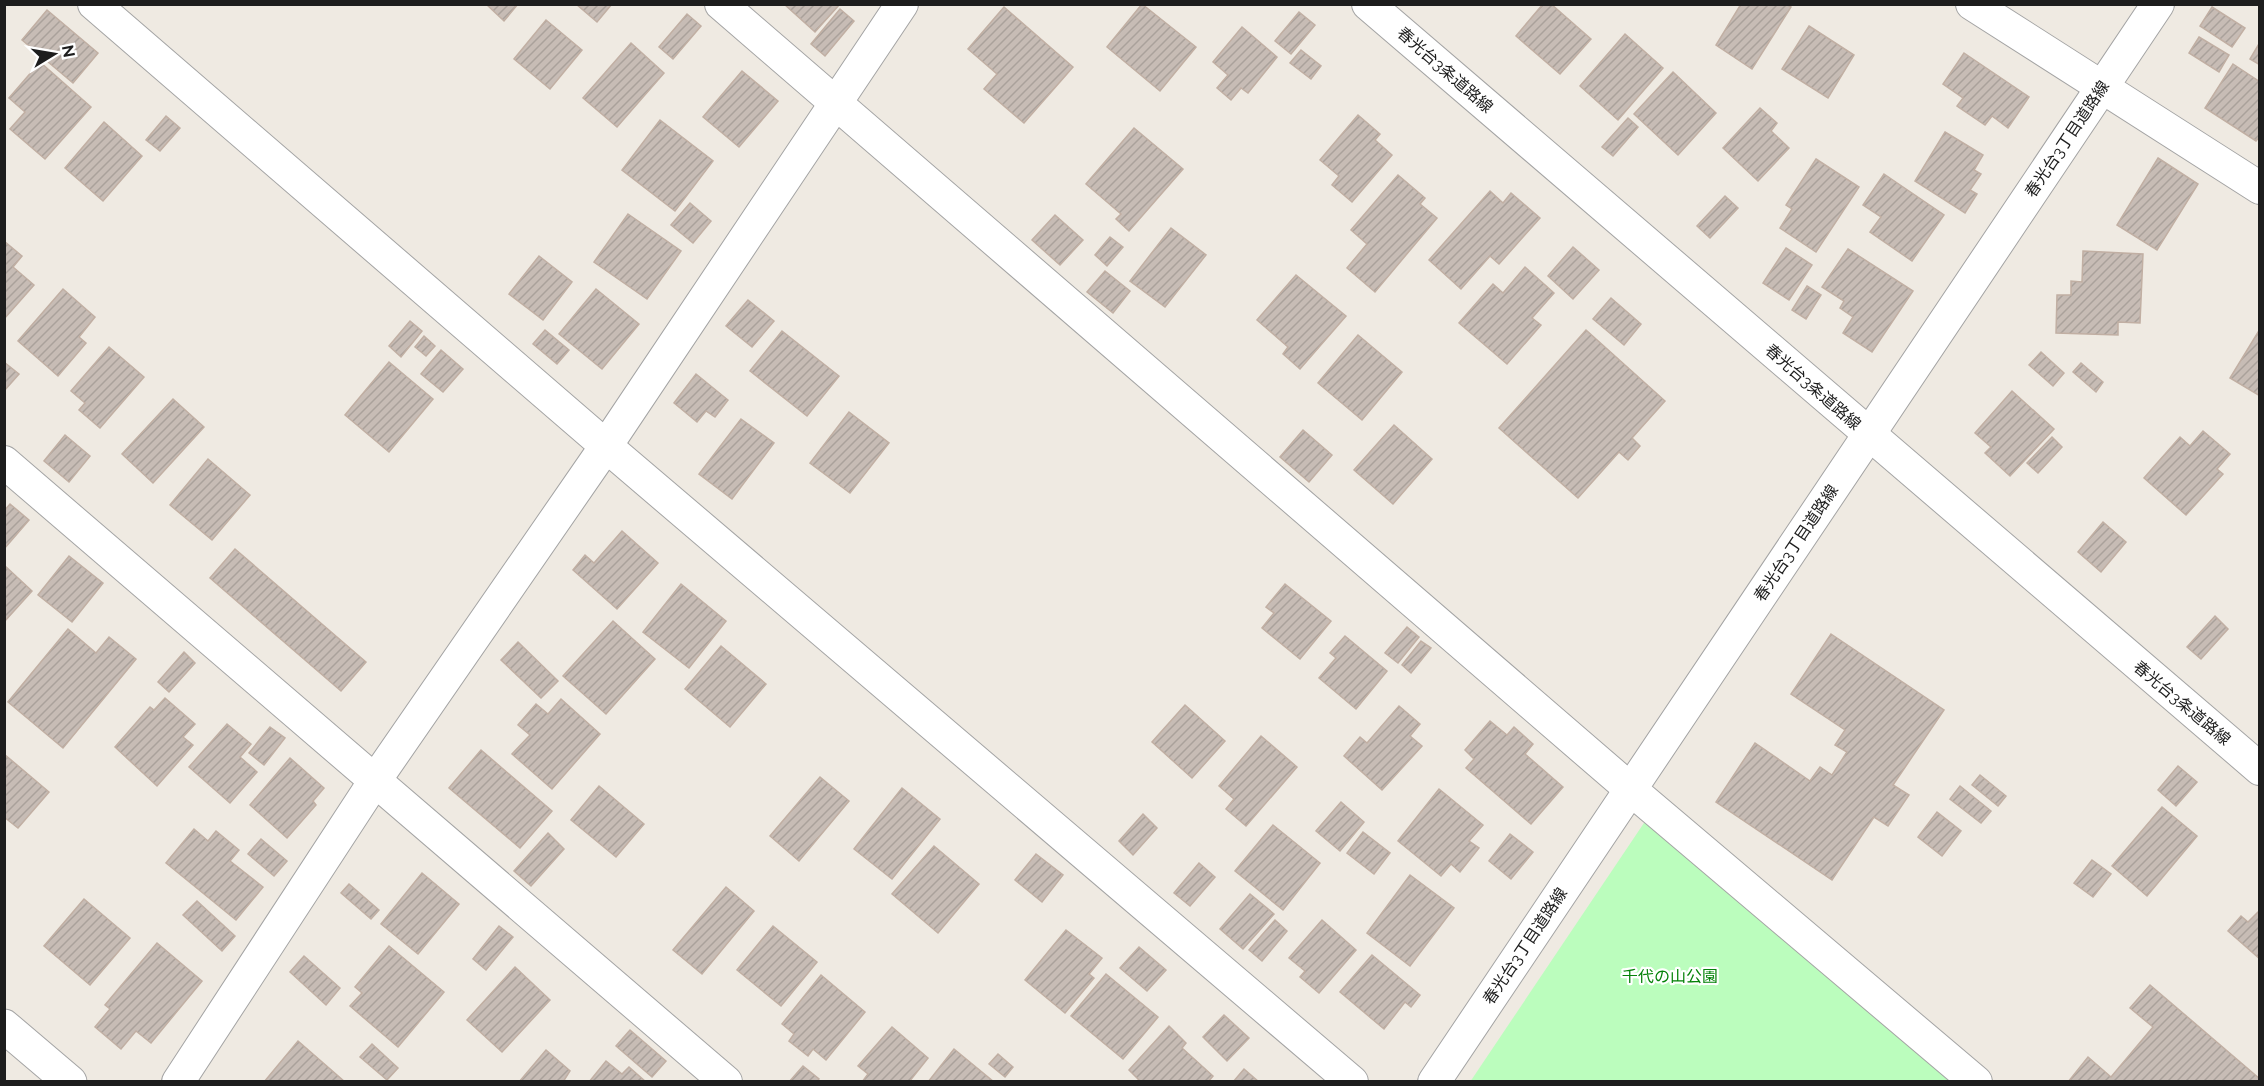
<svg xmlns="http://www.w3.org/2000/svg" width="2264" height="1086" viewBox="0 0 2264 1086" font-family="Raleway,'Noto Sans JP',sans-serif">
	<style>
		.park { fill: #bbfdbd }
		.building { fill: url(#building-hatch); stroke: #c1afa3; stroke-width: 1.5 }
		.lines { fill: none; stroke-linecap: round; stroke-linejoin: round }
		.minor-casing { stroke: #a4a4a4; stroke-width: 34 }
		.tertiary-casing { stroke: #a4a4a4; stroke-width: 35 }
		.minor { stroke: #fff; stroke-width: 32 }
		.tertiary { stroke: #fff; stroke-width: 33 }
		.labels { text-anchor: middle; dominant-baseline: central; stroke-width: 4.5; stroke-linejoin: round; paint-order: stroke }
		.street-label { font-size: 16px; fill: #1d1d1d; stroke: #fff }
		.park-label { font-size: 16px; fill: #048208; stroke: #fff }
	</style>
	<defs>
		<pattern id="building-hatch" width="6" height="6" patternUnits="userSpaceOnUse" patternTransform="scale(1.5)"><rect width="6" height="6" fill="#c7bcb5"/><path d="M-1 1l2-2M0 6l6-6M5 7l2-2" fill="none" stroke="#aaa19b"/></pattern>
	</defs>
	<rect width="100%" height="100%" fill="#efeae2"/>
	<polygon class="park" points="1648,817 1953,1082 1470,1082"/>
	<g class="building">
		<polygon points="486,4 518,4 504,21"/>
		<polygon points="576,4 612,4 597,22"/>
		<polygon points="784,4 840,4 815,32"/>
		<polygon points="1142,4 1196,47 1160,91 1107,47"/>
		<polygon points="1543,4 1551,4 1591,39 1560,74 1516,36"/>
		<polygon points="1741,4 1786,4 1791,7 1752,69 1716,45"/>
		<polygon points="1004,7 1073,67 1024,123 984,89 997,74 968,49"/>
		<polygon points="2212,7 2245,28 2232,47 2200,26"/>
		<polygon points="840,9 854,21 825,56 811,44"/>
		<polygon points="47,10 98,53 73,83 22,40"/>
		<polygon points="1299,12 1315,25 1291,54 1275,41"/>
		<polygon points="687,14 701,26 673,59 659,47"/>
		<polygon points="546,20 582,50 550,89 514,59"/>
		<polygon points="1809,26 1854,55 1828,98 1782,69"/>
		<polygon points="1242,27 1277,57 1248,93 1241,88 1231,100 1217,88 1228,75 1213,62"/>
		<polygon points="1625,34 1663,68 1618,120 1580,86"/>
		<polygon points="2199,37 2229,55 2219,72 2189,53"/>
		<polygon points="2260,42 2260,65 2250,59"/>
		<polygon points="631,43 664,73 617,127 583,98"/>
		<polygon points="1301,50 1321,66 1311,79 1290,63"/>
		<polygon points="1964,53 2029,97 2008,128 1992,116 1985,125 1957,106 1963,98 1943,84"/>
		<polygon points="40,62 91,107 45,159 10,129 25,112 9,98"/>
		<polygon points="2233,64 2260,82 2260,136 2256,141 2205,108"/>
		<polygon points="742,71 778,101 739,147 703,117"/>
		<polygon points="1673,72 1716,113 1678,155 1634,114"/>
		<polygon points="1760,108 1777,123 1771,131 1789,148 1758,181 1723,148"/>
		<polygon points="1358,115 1380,134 1375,140 1392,155 1352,202 1332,185 1339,176 1320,160"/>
		<polygon points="166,116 180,128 160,151 146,140"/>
		<polygon points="1628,118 1638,127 1613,156 1602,147"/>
		<polygon points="660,120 713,161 675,211 622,170"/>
		<polygon points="104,122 142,156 103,201 65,168"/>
		<polygon points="1134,128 1183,169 1129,231 1116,219 1121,214 1086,184"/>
		<polygon points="1945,132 1983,155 1974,170 1981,174 1970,190 1977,194 1965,213 1915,181"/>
		<polygon points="2158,158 2198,184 2157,250 2117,225"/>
		<polygon points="1816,159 1859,187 1816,252 1780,228 1792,209 1786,205"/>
		<polygon points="1884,174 1944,215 1912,261 1870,232 1881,217 1863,205"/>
		<polygon points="1398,175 1425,198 1420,204 1437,218 1375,292 1347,268 1367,244 1351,230"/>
		<polygon points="1490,191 1503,203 1511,193 1540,218 1499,264 1490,256 1461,289 1429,260"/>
		<polygon points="1725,196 1738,208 1710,238 1697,226"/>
		<polygon points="690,203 711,221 693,243 671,225"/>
		<polygon points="628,214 681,251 647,299 594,262"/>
		<polygon points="1055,215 1083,240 1060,265 1032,240"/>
		<polygon points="1171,228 1206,255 1165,307 1130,281"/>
		<polygon points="1110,237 1123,247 1107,266 1095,255"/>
		<polygon points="4,241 22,256 13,267 34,285 4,319"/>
		<polygon points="1573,247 1599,270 1573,299 1548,276"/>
		<polygon points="1786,248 1812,265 1789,300 1763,283"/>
		<polygon points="1848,249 1913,291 1872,352 1843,333 1853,317 1840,308 1844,301 1822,287"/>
		<polygon points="2083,251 2143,254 2140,323 2118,322 2118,335 2056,333 2057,295 2071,295 2071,281 2082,282"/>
		<polygon points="539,256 572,282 543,320 509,294"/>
		<polygon points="1525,267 1554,293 1532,318 1541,325 1507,364 1459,323 1493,284 1503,293"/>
		<polygon points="1105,271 1130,291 1113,313 1087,292"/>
		<polygon points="1296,275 1346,316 1300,369 1283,354 1288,347 1257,320"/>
		<polygon points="1807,286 1821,295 1806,319 1792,310"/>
		<polygon points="63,289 95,317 79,337 86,343 58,376 18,341"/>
		<polygon points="596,289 639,324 602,369 559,334"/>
		<polygon points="1611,298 1641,324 1624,345 1593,319"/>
		<polygon points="748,300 774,321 752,347 726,326"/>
		<polygon points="410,321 422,331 401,357 389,346"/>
		<polygon points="2260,329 2260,396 2230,378"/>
		<polygon points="545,330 569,350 557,364 533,344"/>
		<polygon points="1586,330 1665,401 1632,438 1640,446 1628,460 1619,452 1578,498 1499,428"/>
		<polygon points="782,331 839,376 807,416 750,371"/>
		<polygon points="1358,335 1402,372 1362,420 1318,383"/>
		<polygon points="424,336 435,346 426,356 415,347"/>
		<polygon points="109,347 144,377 100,428 79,410 85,403 71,391"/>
		<polygon points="441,350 463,369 443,392 421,374"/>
		<polygon points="2041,352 2064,373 2053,386 2029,365"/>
		<polygon points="4,362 19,374 4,391"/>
		<polygon points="389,362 433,399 389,452 345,415"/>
		<polygon points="2081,363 2103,382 2096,392 2073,372"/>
		<polygon points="696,374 728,400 715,417 706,411 697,422 674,403"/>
		<polygon points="2012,391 2054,429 2010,476 1985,453 1991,447 1975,433"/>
		<polygon points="173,399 204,427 153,483 122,454"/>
		<polygon points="849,412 889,443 850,493 810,463"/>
		<polygon points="741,419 774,443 732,499 699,474"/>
		<polygon points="1394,425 1432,459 1393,504 1354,470"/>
		<polygon points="1303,430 1332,455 1309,482 1280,457"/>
		<polygon points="2203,431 2230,454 2217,469 2223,474 2186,515 2144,478 2180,437 2190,446"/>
		<polygon points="65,435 90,456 69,482 44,461"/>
		<polygon points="2052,437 2062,447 2038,473 2027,463"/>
		<polygon points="208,459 250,495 212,540 170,505"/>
		<polygon points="10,504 29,520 4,549 4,511"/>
		<polygon points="2103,522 2126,542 2101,572 2078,552"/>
		<polygon points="622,531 658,563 617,609 573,570 585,555 594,563"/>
		<polygon points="235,549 366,662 341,691 210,578"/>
		<polygon points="69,556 103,583 72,622 38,595"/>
		<polygon points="4,565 32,591 4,622"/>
		<polygon points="681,584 726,621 689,668 643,632"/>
		<polygon points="1285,584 1331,621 1300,659 1262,628 1274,613 1266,607"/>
		<polygon points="2215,616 2228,629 2201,659 2187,647"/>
		<polygon points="613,621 655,659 606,714 563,676"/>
		<polygon points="1407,627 1419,637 1398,663 1385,653"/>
		<polygon points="68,629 96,653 109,637 136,659 63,748 8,702"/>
		<polygon points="1831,634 1944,710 1893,785 1909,795 1888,826 1874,817 1832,880 1716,802 1755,743 1810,781 1820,767 1832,775 1847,752 1835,745 1845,730 1791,694"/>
		<polygon points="1345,636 1387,671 1356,709 1319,678 1336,658 1330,653"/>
		<polygon points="1421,641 1431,648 1411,673 1402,665"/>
		<polygon points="518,642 558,681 541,698 501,660"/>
		<polygon points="721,646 766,684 730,727 685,689"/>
		<polygon points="184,652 195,663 169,692 158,682"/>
		<polygon points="165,698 195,724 183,737 193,745 157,786 115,747 150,707 154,710"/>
		<polygon points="561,699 600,734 552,789 512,754 530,735 518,725 536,704 548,714"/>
		<polygon points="1185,705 1225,741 1192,778 1152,742"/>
		<polygon points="1399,706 1420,724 1410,736 1422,746 1382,790 1344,756 1360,737 1367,743"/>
		<polygon points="1490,721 1507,735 1514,727 1533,744 1525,754 1563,787 1531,824 1466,768 1474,759 1465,750"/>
		<polygon points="227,724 251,744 240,757 257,772 230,803 189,767"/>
		<polygon points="270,727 285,738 264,765 249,753"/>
		<polygon points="1261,736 1297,767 1246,826 1226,809 1234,799 1219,786"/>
		<polygon points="481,750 552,811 520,848 449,788"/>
		<polygon points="4,754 49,792 18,828 4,817"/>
		<polygon points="290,758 324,788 313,801 316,805 287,838 250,805"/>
		<polygon points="2178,766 2197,782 2176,806 2158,790"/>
		<polygon points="1980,775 2006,796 1998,806 1972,785"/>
		<polygon points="820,777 849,801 799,861 770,836"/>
		<polygon points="599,786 644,824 616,857 571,820"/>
		<polygon points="1960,786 1991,811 1981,823 1950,799"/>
		<polygon points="902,788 940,819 892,879 854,849"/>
		<polygon points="1439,789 1483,825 1469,841 1479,848 1460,872 1451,864 1441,876 1398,841"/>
		<polygon points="1341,802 1364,822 1340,851 1316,831"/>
		<polygon points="2162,807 2197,836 2147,896 2112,866"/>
		<polygon points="1937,812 1961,831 1942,856 1918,837"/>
		<polygon points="1143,814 1157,828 1133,855 1119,841"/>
		<polygon points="1273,825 1320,863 1283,910 1235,871"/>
		<polygon points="194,829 208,841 216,831 239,850 230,861 263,887 236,920 166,863"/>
		<polygon points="1363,832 1390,853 1374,874 1347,853"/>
		<polygon points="548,833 564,849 531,886 514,871"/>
		<polygon points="1510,834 1533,852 1511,879 1489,861"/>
		<polygon points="261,839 287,861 274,876 248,854"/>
		<polygon points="934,846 979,884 938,933 892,894"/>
		<polygon points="1036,854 1063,875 1042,902 1015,880"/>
		<polygon points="2092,860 2111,874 2093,897 2074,883"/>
		<polygon points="1199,863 1215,877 1190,906 1174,893"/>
		<polygon points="422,873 459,904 418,954 381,924"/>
		<polygon points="1410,875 1454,908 1410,966 1367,933"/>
		<polygon points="349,884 379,910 371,919 341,893"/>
		<polygon points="726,887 754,911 702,974 673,950"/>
		<polygon points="1250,894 1274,914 1243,949 1220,929"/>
		<polygon points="84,899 130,938 90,985 44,946"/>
		<polygon points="197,901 235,936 222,951 183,915"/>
		<polygon points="2260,910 2260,959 2228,931 2241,916 2248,922"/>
		<polygon points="1275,920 1287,931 1262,961 1249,950"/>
		<polygon points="1322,920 1356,950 1319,993 1300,977 1305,971 1289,958"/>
		<polygon points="499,926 513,937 486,970 473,959"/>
		<polygon points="773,926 817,962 781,1006 737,970"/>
		<polygon points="1066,930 1102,958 1089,974 1094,978 1065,1013 1025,980"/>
		<polygon points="157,943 202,981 151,1043 136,1031 121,1049 95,1027 110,1009 105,1005"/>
		<polygon points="389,946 444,992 398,1047 350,1006 362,993 355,987"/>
		<polygon points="1139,947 1166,970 1147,991 1120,968"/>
		<polygon points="1372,955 1420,995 1411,1007 1405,1002 1384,1029 1340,992"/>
		<polygon points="304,956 340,988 326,1005 290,972"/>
		<polygon points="515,967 550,1000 502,1052 467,1020"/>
		<polygon points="1106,974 1158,1017 1123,1059 1071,1016"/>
		<polygon points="821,975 865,1012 826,1060 813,1049 808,1056 789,1041 794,1034 782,1024"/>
		<polygon points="2150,985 2260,1079 2260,1082 2068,1082 2088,1057 2111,1077 2153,1027 2130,1008"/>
		<polygon points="1224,1015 1249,1038 1227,1061 1203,1037"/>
		<polygon points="1169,1026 1186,1043 1182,1048 1213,1076 1208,1082 1141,1082 1129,1070"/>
		<polygon points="892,1027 928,1058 909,1082 862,1082 868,1074 858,1066"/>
		<polygon points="630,1030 666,1061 652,1077 616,1046"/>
		<polygon points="298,1041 345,1082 264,1082"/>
		<polygon points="372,1044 398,1068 387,1080 360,1057"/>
		<polygon points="954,1049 994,1082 928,1082"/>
		<polygon points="546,1050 570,1071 563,1082 519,1082"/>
		<polygon points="998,1054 1013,1067 1005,1077 989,1064"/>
		<polygon points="606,1061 622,1074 629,1067 646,1082 589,1082"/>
		<polygon points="803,1066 819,1079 817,1082 789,1082"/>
		<polygon points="1244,1069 1259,1082 1233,1082"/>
	</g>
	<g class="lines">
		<defs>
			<g id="minor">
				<polyline points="94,4 606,446 1352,1082"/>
				<polyline points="721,4 1629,788 1976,1082"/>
				<polyline points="1368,4 2260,769"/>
				<polyline points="1972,4 2260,188"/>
				<polyline points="4,462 726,1082"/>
				<polyline points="178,1082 376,779 606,446 902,4"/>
				<polyline points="1434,1082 2158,4"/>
			</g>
			<polyline id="tertiary" points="4,1026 70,1082"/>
		</defs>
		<use href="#minor" class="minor-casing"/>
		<use href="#tertiary" class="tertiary-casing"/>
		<use href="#minor" class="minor"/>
		<use href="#tertiary" class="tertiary"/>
	</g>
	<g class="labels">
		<g class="street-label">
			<text transform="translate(1445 70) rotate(41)">春光台3条道路線</text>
			<text transform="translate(2067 139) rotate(-56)">春光台3丁目道路線</text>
			<text transform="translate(1813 387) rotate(41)">春光台3条道路線</text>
			<text transform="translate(1796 543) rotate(-56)">春光台3丁目道路線</text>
			<text transform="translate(2182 703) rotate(40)">春光台3条道路線</text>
			<text transform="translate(1525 946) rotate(-56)">春光台3丁目道路線</text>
		</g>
		<g class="park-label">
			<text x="1670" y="976">千代の山公園</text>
		</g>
	</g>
	<rect width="2264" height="1086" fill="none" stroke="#1d1d1d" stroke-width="12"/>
	<g transform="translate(54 54) rotate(79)" stroke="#ffffff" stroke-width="4.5" paint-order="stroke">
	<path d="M0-4.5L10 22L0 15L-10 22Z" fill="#1d1d1d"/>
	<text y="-9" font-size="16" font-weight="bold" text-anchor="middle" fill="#1d1d1d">N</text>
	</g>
</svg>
